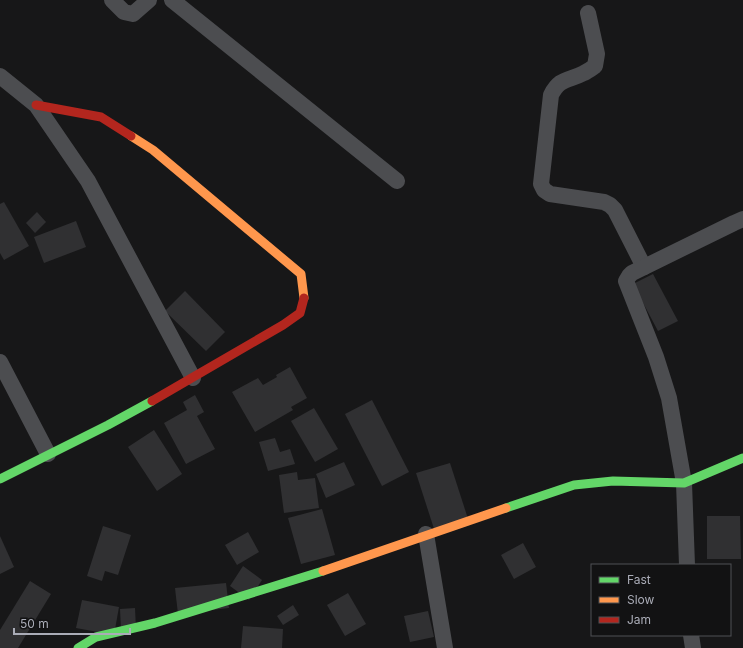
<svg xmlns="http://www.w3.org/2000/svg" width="743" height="648" viewBox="0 0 743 648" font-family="Inter,sans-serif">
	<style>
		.building { fill: #303032 }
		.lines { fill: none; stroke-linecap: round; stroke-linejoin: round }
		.street { stroke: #4c4d50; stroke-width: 16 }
		.fast { stroke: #63d668; stroke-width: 9 }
		.slow { stroke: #ff974d; stroke-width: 9 }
		.jam { stroke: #b3261e; stroke-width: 9 }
	</style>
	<rect width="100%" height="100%" fill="#171718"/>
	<g class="building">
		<polygon points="4,202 29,246 4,260 0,253 0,204"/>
		<polygon points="37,212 46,222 35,233 26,223"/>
		<polygon points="76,221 86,247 44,263 34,237"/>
		<polygon points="653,274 678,321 658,331 633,284"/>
		<polygon points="185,291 225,332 206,351 165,311"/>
		<polygon points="290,367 307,398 291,407 293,410 255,432 232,392 258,378 263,385 277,377 276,375"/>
		<polygon points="195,395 204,412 197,416 215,449 186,464 164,423 187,410 183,402"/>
		<polygon points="372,400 409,472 382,486 345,414"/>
		<polygon points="314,408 338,449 315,462 291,421"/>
		<polygon points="154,430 182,474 157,491 128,447"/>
		<polygon points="275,438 280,452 290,449 295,464 268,471 259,442"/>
		<polygon points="344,462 355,485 326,498 316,474"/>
		<polygon points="450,463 470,525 436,535 416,473"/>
		<polygon points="297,472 298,480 315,478 319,508 284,513 279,475"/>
		<polygon points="322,509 335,555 301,564 288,518"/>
		<polygon points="707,516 740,516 741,559 707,559"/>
		<polygon points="103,526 131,535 118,575 105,571 102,581 87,576"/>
		<polygon points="248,532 259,552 237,565 225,545"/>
		<polygon points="0,536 14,567 0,574"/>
		<polygon points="523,543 536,567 514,579 501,555"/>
		<polygon points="243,566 262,580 249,600 230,586"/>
		<polygon points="30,581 51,594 18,648 0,648 0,630"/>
		<polygon points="226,583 229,608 178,614 175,588"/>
		<polygon points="348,593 366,624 345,636 327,605"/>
		<polygon points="82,600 119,607 114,635 76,628"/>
		<polygon points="293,605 299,615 283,625 277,616"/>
		<polygon points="135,608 136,629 121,630 120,609"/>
		<polygon points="428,611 434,637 410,642 404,616"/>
		<polygon points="243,626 283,629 282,648 241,648"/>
	</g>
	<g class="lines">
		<g class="street">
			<polyline points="112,0 124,12 133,14 149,0"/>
			<polyline points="172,0 397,181"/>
			<path d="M588,13L597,54L595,66C592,68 588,71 584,73C569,81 560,77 551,95L541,184L544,190L550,194L604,202L610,205L615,210L644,267"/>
			<polyline points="0,76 36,105 88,181 193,378"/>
			<polyline points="0,362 48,454"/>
			<polyline points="426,534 445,648"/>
			<polyline points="687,565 684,483 669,398 656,357 626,281 629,276 632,273 734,223 743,219"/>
			<polyline points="691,635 693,648"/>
		</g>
		<g class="fast">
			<polyline points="0,479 108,425 152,401"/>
			<polyline points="506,508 574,485 613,481 684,483 743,458"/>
			<polyline points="78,648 96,637 155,623 323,571"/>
		</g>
		<g class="slow">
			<polyline points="131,136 153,150 301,274 304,298"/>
			<polyline points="323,571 506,508"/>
		</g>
		<g class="jam">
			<polyline points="36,105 101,117 131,136"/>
			<polyline points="152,401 283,325 300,313 304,298"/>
		</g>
	</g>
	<rect x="591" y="564" width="140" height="72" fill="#121213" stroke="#4f5055"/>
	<rect x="599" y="577" width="20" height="6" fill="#63d668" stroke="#4f5055"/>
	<text x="627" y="584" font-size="12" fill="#aaacb7">Fast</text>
	<rect x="599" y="597" width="20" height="6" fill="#ff974d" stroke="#4f5055"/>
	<text x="627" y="604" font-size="12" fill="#aaacb7">Slow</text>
	<rect x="599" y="617" width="20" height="6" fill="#b3261e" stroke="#4f5055"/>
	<text x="627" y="624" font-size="12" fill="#aaacb7">Jam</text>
	<path d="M14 628v6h116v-6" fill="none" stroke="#aaacb7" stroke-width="2"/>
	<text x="20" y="628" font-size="12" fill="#aaacb7" stroke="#121213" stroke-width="3" paint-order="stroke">50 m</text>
</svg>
